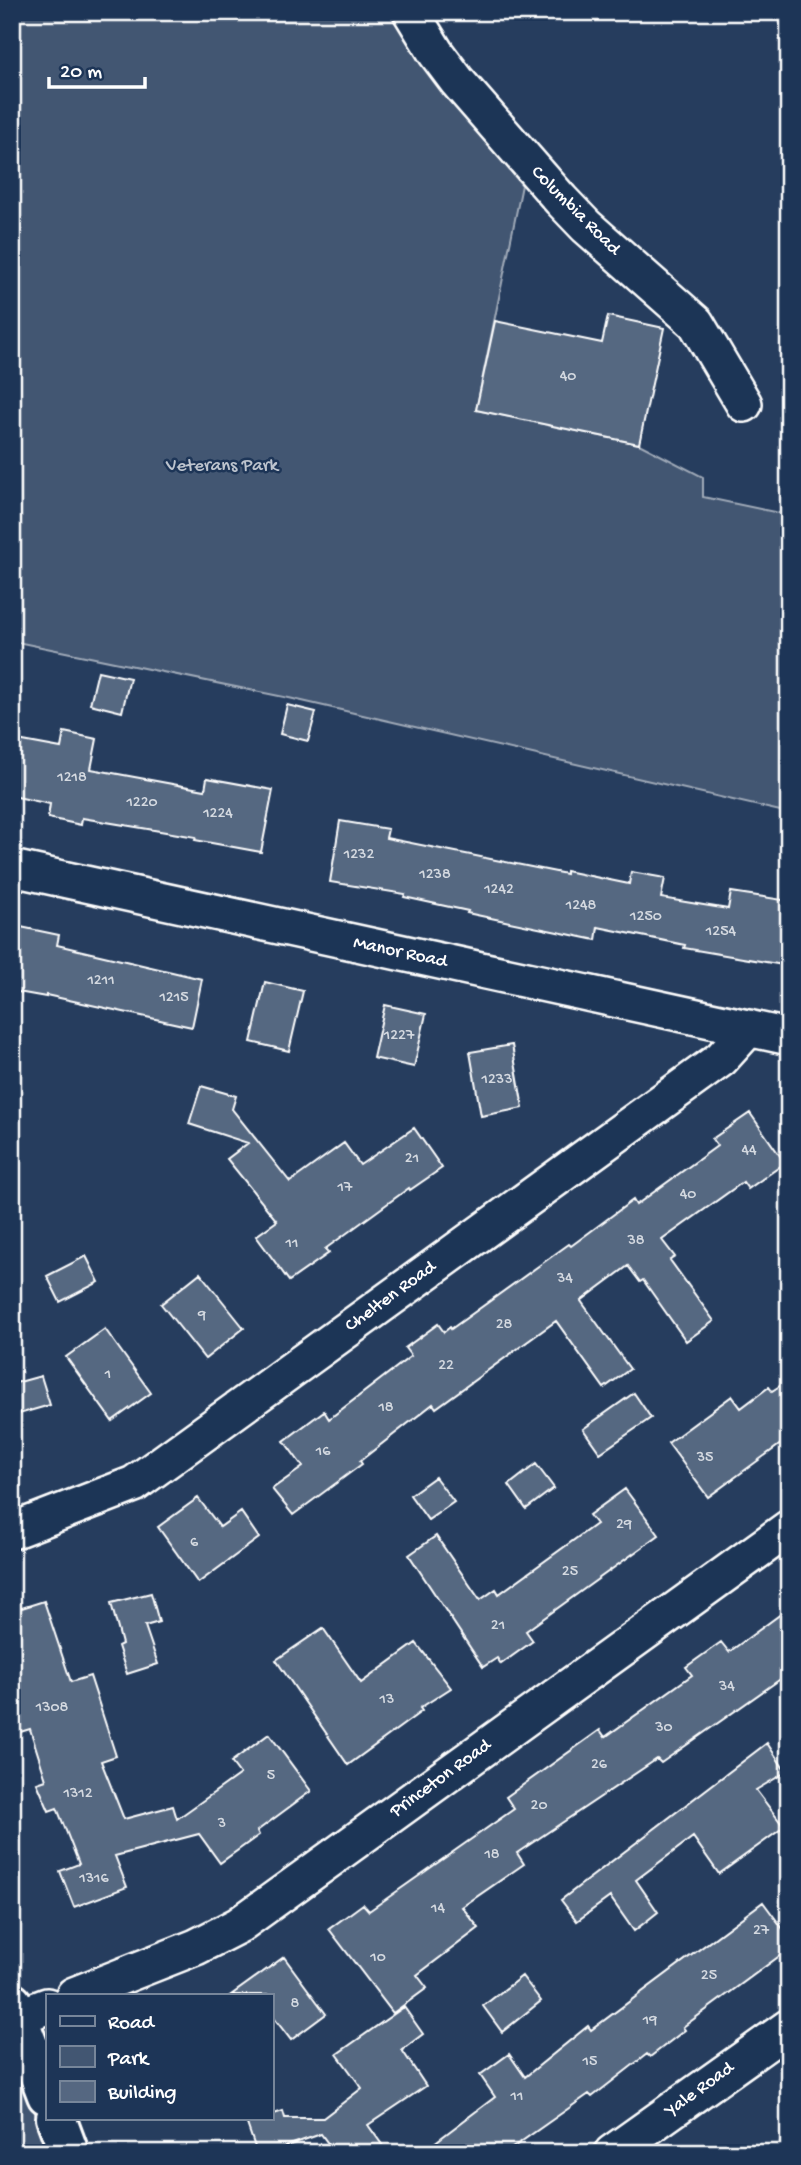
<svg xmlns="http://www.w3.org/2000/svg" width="801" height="2165" font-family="'Gochi Hand',sans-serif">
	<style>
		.green { fill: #425672; stroke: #a0aab8; stroke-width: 2 }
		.building { fill: #556781; stroke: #fff; stroke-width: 2 }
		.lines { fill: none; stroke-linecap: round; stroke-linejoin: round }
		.minor-casing { stroke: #fff; stroke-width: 40 }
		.primary-casing { stroke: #fff; stroke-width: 44 }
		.minor { stroke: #1d3557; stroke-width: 35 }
		.primary { stroke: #1d3557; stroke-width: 38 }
		.labels { text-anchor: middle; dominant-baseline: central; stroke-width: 5; stroke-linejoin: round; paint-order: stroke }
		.number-label { font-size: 16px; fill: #d4d9e0 }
		.street-label { font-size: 19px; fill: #fff; stroke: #1d3557 }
		.park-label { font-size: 19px; fill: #bdc4ce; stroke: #1d3557 }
	</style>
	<rect width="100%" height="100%" fill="#263d5e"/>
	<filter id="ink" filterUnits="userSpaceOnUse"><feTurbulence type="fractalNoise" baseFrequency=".0143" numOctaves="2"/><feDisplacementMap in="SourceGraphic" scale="14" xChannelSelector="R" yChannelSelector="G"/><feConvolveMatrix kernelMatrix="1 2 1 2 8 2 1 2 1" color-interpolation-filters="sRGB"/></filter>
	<g filter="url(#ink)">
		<path class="green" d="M12,12h386l54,89 70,84 -46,225 163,34 64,33v20l86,18v298l-500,-115 -277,-57z
			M12,2051l38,102h-38z"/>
		<path class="building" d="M608,316l56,12 -25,116 -163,-34 19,-89 107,22z
			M98,671l32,7 -8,34 -32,-8z
			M287,705l29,7 -8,29 -28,-7z
			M64,732l33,7 -6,30 114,21 2,-12 66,12 -12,62 -66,-12 1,-3 -114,-19 -1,7 -33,-7 2,-14 -38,-8v-57l49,9z
			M340,821l48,8 -2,9 180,36v-3l63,13 2,-12 34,6 -4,20 67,11 3,-17 58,9v65l-105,-18 1,-3 -87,-18 -2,13 -129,-27 1,-2 -64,-14 1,-3 -75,-12z
			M16,926l43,9 -2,10 145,34 -10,48 -146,-32v2l-34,-6v-47z
			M265,982l38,9 -14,60 -38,-9z
			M385,1005l41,9 -12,53 -41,-9z
			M512,1045l11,63 -42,8 -11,-64z
			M201,1086l35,10 -4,13 58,73 54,-39 16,22 54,-37 28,40 -32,22 -1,-2 -84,61 4,4 -40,28 -33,-45 21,-15 -50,-62 21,-16 -59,-19z
			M750,1113l35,50 -37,26 -5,-7 -81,58 13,17 -5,3 44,61 -28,20 -43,-61 -3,2 -12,-16 -47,35 49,68 -26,19 -48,-67 -120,87 -3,-4 -73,57 2,3 -69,51 -21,-26 31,-22 -19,-26 40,-30 5,8 82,-63 -6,-8 33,-24 6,8 6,-5 1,2 118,-85 2,2 62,-46 3,5 81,-59 -5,-7z
			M86,1256l13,26 -39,20 -13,-26z
			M200,1273l44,55 -39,31 -44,-55z
			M105,1329l46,64 -39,28 -46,-64z
			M41,1376l9,29 -38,11v-32z
			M789,1380v58l-81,59 -40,-54 64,-47 9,12 28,-21 3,4z
			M634,1393l17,25 -51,35 -17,-24z
			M536,1464l18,24 -28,21 -17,-24z
			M435,1477l19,25 -26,18 -18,-25z
			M625,1489l34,46 -133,96 7,10 -32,23 -4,-6 -14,9 -74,-112 27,-19 44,64 16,-11 3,5 97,-70 -7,-9z
			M198,1498l22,29 21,-15 18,26 -61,45 -40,-56z
			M151,1593l8,29 -14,4 13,38 -31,10 -9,-28 4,-2 -11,-41z
			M44,1601l27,81 19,-6 26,80 -15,5 23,58 49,-13 4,13 63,-45 -9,-12 38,-28 42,57 -54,40 2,4 -39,28 -21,-29 -84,22 12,31 -53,20 -14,-36 19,-7 -22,-56 -8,3 -12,-28 9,-3 -16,-51 -13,4 -5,-14v-108z
			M789,1608v65l-128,90 -4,-4 -140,94 7,11 -62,43 17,21 -62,47 10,13 -34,25 -64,-84 34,-25 6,7 145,-102 -8,-12 94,-67 5,7 87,-62 -6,-8 35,-25 8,10z
			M323,1628l38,55 55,-40 35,45 -31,20 2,3 -74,54 -72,-105z
			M767,1743l19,29 -30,18 28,37 -65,47 -26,-37 -57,43 22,32 -24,19 -24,-34 -33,24 -16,-21z
			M763,1902l26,35v12l-106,78 2,3 -35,27 -3,-3 -55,43 -3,-3 -84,59h-84l74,-56 -15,-22 29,-21 16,23 63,-51 3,4z
			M284,1957l42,57 -35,26 -20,-26v-19h-40z
			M522,1976l19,25 -39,31 -19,-26z
			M404,2007l19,27 -21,16 24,36 -58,39 20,28h-53l-14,-19 -54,19h-10l-12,-35h26v-3l12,-4 2,7h38l39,-30 -25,-34z"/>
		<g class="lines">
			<defs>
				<path id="minor" d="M411,12l25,41 21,28 104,119 25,26 110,97 48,81
					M12,868l777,169
					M12,1531l122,-47 587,-425 28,-31
					M74,1995l122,-48 43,-22 550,-397
					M18,2017l29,-11
					M612,2153l177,-126"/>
				<path id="primary" d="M12,2003l35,92
					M56,2118l13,35"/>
			</defs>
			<use href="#minor" class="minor-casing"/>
			<use href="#primary" class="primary-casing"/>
			<use href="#minor" class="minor"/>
			<use href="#primary" class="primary"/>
		</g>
	</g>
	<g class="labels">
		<g class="number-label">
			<text x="568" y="377">40</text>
			<text x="72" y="778">1218</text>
			<text x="142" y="803">1220</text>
			<text x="218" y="814">1224</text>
			<text x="359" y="855">1232</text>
			<text x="435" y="875">1238</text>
			<text x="499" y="890">1242</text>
			<text x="581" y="906">1248</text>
			<text x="646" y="917">1250</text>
			<text x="721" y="932">1254</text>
			<text x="101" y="981">1211</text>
			<text x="174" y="998">1215</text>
			<text x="399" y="1036">1227</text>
			<text x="497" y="1080">1233</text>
			<text x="749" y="1151">44</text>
			<text x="412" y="1159">21</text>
			<text x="345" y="1188">17</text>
			<text x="688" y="1195">40</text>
			<text x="636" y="1241">38</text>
			<text x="292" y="1244">11</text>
			<text x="565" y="1279">34</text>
			<text x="202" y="1316">9</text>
			<text x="504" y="1325">28</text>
			<text x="446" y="1366">22</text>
			<text x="108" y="1375">1</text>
			<text x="386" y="1408">18</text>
			<text x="323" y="1452">16</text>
			<text x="705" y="1458">35</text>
			<text x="624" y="1525">29</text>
			<text x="194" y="1543">6</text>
			<text x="570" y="1572">25</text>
			<text x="498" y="1626">21</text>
			<text x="727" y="1687">34</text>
			<text x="387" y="1700">13</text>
			<text x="52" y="1708">1308</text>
			<text x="664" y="1728">30</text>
			<text x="599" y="1765">26</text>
			<text x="271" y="1776">5</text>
			<text x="78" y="1794">1312</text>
			<text x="539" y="1806">20</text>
			<text x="222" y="1824">3</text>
			<text x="492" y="1855">18</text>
			<text x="94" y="1879">1316</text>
			<text x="438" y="1909">14</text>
			<text x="761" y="1931">27</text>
			<text x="378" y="1958">10</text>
			<text x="709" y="1976">25</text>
			<text x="295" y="2004">8</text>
			<text x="650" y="2021">19</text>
			<text x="590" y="2062">15</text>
			<text x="517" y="2097">11</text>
		</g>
		<g class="street-label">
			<text transform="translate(575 211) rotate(45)">Columbia Road</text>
			<text transform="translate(400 953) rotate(12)">Manor Road</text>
			<text transform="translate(391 1297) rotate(-36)">Chelten Road</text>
			<text transform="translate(441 1779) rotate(-36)">Princeton Road</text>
			<text transform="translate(700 2090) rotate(-36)">Yale Road</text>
		</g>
		<g class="park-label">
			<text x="222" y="466">Veterans Park</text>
		</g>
	</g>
	<rect width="801" height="2165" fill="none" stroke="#1d3557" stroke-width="42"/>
	<rect x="21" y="21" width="759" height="2123" fill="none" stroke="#fff" stroke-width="2.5" filter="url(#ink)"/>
	<rect x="46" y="1994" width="228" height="126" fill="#1d3557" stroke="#77869a" stroke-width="2"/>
	<rect x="60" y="2016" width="35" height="10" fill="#1d3557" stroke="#77869a" stroke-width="2"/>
	<text x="108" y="2028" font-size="21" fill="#ffffff">Road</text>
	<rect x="60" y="2046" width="35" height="21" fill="#425672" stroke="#77869a" stroke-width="2"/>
	<text x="108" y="2064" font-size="21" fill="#ffffff">Park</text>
	<rect x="60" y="2081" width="35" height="21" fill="#556781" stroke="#77869a" stroke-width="2"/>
	<text x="108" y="2098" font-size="21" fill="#ffffff">Building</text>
	<path d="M49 77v10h96v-10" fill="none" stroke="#ffffff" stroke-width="3.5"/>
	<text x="60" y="77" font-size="21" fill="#ffffff" stroke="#1d3557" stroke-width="5" paint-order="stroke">20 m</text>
</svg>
